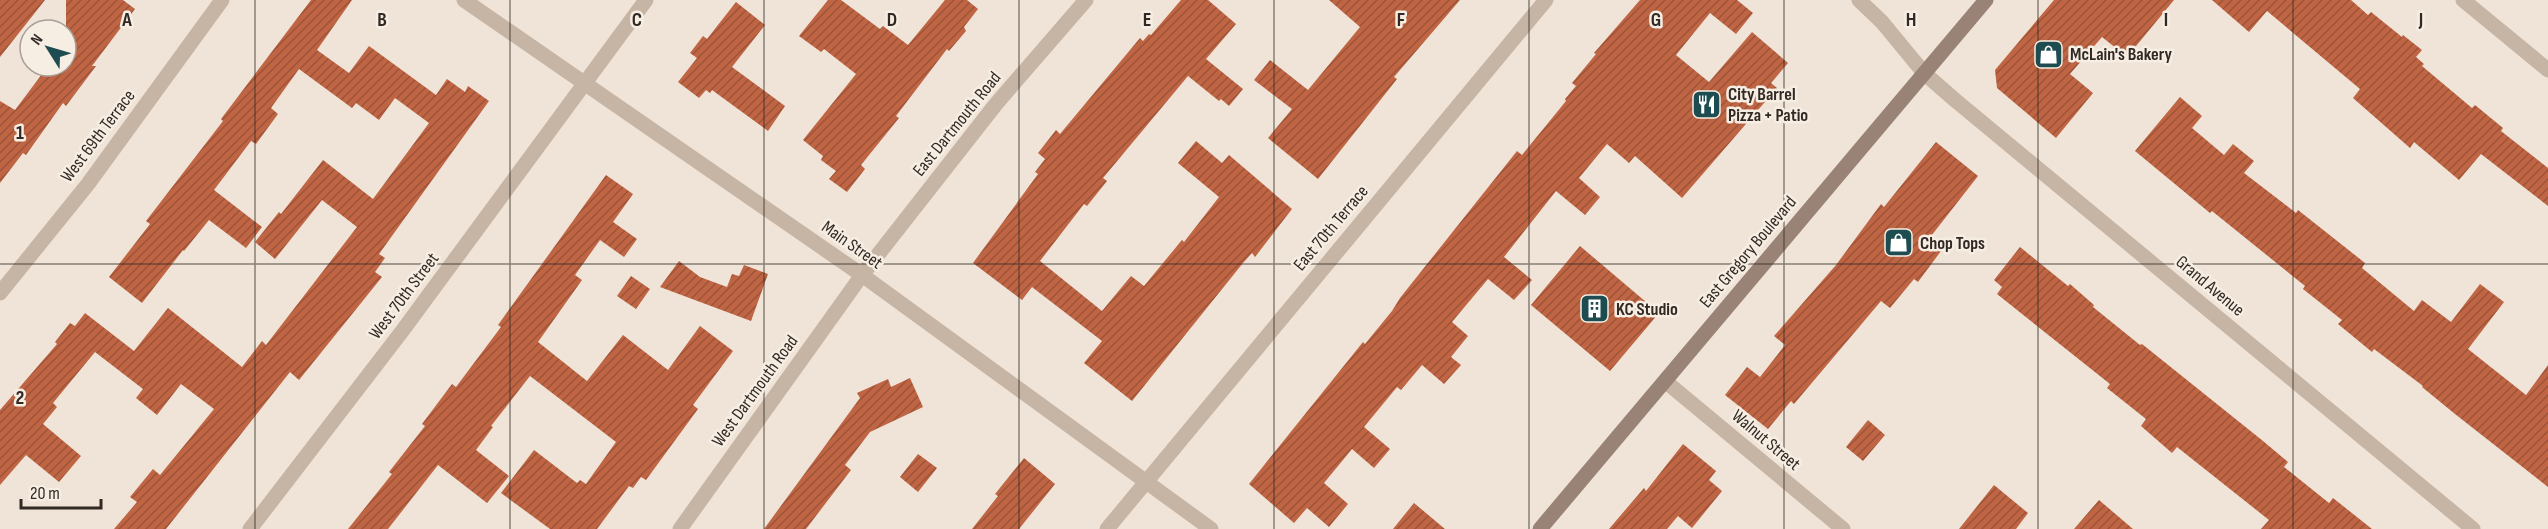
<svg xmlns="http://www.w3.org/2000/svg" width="2548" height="529" font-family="'Sofia Sans Condensed',sans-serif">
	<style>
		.building { fill: url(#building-hatch) }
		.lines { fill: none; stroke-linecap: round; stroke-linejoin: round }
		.street { stroke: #c6b4a4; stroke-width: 15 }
		.secondary { stroke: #998376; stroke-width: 15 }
		.grid { fill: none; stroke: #322925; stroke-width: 1.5; stroke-opacity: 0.55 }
		.labels { text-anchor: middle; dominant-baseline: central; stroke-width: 5; stroke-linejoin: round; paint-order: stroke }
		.poi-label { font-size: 18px; font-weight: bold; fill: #322925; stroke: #f7eee3; text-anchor: start }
		.street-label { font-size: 18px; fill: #322925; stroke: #f7eee3 }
		.grid-label { font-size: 20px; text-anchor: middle; font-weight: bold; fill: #322925; stroke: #f7eee3; stroke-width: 5; stroke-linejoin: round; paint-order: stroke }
	</style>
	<defs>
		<pattern id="building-hatch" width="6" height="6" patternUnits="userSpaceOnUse" patternTransform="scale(1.5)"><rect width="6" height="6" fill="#c06544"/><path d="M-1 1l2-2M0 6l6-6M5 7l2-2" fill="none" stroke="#9d5339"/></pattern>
	</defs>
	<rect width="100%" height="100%" fill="#efe4d7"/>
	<path class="building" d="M0,0h45l-45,57z
		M66,0h57l12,9 -43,57h4l-30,40 -3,-3 -37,52 -3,-2 -23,30v-82l15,9 33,-44h18z
		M311,0h41l-35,50 32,23 20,-27 67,49 11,-16 18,13 3,-6 21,15 -110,153 6,4 -10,14 7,5 -83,103 -9,-8 -124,157h-52l23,-27 -7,-5 23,-28 7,6 54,-66 -33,-25 -24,31 -21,-17 7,-9 -48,-37 -42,51 4,4 -14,17 38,32 -22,26 -33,-27 -26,30v-75l57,-66 -2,-2 15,-19 5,3 10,-13 49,38 34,-43 74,59 20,-26 4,4 91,-118 -35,-27 -47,59 -20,-17 24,-30 2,2 42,-54 50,39 56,-76 -34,-25 -16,22 -23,-17 -4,5 -53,-39 -28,39 7,6 -22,30 -5,-3 -37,49 48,37 -16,21 -37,-28 -25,31 -1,-1 -41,53 -33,-26 41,-53 -4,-3 77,-100 -2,-2z
		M828,0h13l39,29 3,-3 25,19 37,-45h22l11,9 -14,18 2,4 -17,20 -2,-2 -51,67 3,2 -38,47 4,4 -18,23 -18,-13 7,-8 -15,-11 2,-4 -20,-16 53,-66 -32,-25 -3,3 -22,-16z
		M1181,0h27l28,24 -30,35 37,30 -14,17 -8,-7 -2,2 -31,-25 -85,102 4,3 -20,25 -3,-2 -44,57 62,50 29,-35 13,10 38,-46 2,2 35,-45 -41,-34 18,-22 26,22 7,-8 63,54 -37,48 -3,-4 -9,10 -111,138 -48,-38 18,-22 -70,-54 -10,13 -49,-37 65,-89 -3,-2 10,-13 -7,-6 18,-23 4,4 80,-96 3,3 6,-7 2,1z
		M1329,0h131l-66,77 3,2 -79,100 -50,-41 24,-29 -38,-29 16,-20 38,30 52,-63z
		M1640,0h97l16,13 -17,21 -26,-21 -34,42 33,27 43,-50 36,31 -17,20 6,5 -95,110 -47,-42 -6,7 -22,-19 -28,34 21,19 -15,18 -29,-24 -52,66 28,23 -18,20 -26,-21 -36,43 16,14 -17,21 10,8 -17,19 -22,-19 -21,25 -4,-3 -33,40 26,22 -16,19 -22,-19 -28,34 24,21 -19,23 -22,-19 -13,15 -45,-39 114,-142 2,2 27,-33 8,-13 117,-147 5,4 44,-54 -1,-2 11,-13 -4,-3 24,-29 -2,-1z
		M2054,0h120l-47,57 -25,-20 -32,37 23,19 -37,45 -59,-50 -2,-18z
		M2212,0h139l17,15 3,-3 31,25 1,-2 19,15 -6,7 8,7 -2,2 50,42 3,-3 28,23 -2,3 47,37v38l-67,-52 -22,26 -45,-38 -4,6 -57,-50 7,-9 -93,-78 -18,21z
		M736,2l29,23 -33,42 53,39 -17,25 -56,-41 -2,3 -4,-3 -7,8 -21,-16 19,-24 -7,-5 13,-17 4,3z
		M2180,97l22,19 -10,12 32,27 9,-11 21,17 -10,12 52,40 2,-3 67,53 -3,5 52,43 8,-11 29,22 29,-38 24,18 -36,47 58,46 22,-30v122l-93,-73 -33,-27 1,-1 -49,-37 -2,3 -34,-28 4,-4 -39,-31 2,-3 -93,-75 -2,2 -75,-62z
		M1936,142l42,34 -50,64 13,11 -23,31 -4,-3 -24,29 -9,-7 -87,103 -3,-3 -23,28 -43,-34 22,-28 13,10 25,-32 -11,-9 62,-71 45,-61 3,3z
		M606,175l27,19 -20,28 24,17 -13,18 -24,-17 -25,35 7,5 -44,62 49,39 36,-46 45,35 32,-44 33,25 -40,54 5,4 -52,71 -5,-3 -8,11 -4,-2 -32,43h-47l-49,-36 33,-43 43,33 3,-3 6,4 30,-42 -86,-66 -39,50 2,1 -17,23 33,26 -22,27 -49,-38 -50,64h-40l44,-55 -3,-2 36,-46 -3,-2 30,-40 4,3 45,-60 -3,-2z
		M1580,246l79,67 -49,58 -79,-66z
		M2020,247l48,39 2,-2 24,21 -1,2 47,38 2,-1 121,97 25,21 -4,5 45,36 4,-5 39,31h-111l8,-9 -92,-73 -5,6 -31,-27 5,-7 -39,-31 3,-4 -113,-90 5,-7 -8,-7z
		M679,261l21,16 27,10 5,-13 7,2 5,-11 24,9 -17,47 -91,-34z
		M631,276l19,13 -14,20 -19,-13z
		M910,378l13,29 -53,25 -25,33 6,5 -45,59h-42l96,-131 -3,-5 31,-14 3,8z
		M1868,420l17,15 -22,26 -17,-14z
		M1683,444l33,27 -7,9 13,11 -30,37 -14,-12 -11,13h-58l35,-41 2,3z
		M918,454l19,14 -19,24 -18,-15z
		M1024,458l31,26 -36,45h-47l26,-33 -3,-2z
		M1994,485l34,28 -12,16h-57z
		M2099,500l34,29h-59z
		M1414,503l31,26h-52z"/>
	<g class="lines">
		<path class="street" d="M464,0l398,275 349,254
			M1859,0l23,22 42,51 31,27 518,429
			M2463,0l85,70
			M0,293l88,-109 134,-184
			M1665,381l178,148
			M250,529l153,-199 243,-330
			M680,529l182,-254 134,-171 90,-104
			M1107,529l439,-529"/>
		<path class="secondary" d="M1540,529l446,-529"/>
	</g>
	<path class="grid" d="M255,0v529M510,0v529M764,0v529M1019,0v529M1274,0v529M1529,0v529M1784,0v529M2038,0v529M2293,0v529M0,264h2548"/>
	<defs>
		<symbol id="shop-square" viewBox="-11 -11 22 22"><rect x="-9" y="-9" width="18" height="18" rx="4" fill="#1d4c51" stroke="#f7eee3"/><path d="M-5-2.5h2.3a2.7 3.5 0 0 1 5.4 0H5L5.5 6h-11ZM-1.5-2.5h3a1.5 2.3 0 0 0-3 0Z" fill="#fff"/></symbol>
		<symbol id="restaurant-square" viewBox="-11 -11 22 22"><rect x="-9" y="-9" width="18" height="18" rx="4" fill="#1d4c51" stroke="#f7eee3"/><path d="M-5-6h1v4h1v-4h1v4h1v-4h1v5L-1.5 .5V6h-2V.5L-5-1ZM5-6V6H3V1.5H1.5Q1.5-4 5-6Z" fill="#fff"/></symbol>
		<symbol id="building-square" viewBox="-11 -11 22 22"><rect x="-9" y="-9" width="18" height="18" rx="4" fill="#1d4c51" stroke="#f7eee3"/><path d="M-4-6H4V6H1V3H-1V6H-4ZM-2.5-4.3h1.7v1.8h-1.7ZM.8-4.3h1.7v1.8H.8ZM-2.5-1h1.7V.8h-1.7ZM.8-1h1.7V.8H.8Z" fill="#fff"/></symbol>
	</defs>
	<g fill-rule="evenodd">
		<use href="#shop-square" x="2032" y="38" width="33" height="33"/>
		<use href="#restaurant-square" x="1690" y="88" width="33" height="33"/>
		<use href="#shop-square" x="1882" y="226" width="33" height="33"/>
		<use href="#building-square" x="1578" y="292" width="33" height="33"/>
	</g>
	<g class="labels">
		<g class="poi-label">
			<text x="2070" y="54">McLain's Bakery</text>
			<text x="1728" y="94">City Barrel<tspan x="1728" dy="21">Pizza + Patio</tspan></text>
			<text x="1920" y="243">Chop Tops</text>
			<text x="1616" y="309">KC Studio</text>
		</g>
		<g class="street-label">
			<text transform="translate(957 124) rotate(-51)">East Dartmouth Road</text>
			<text transform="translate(98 136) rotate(-53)">West 69th Terrace</text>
			<text transform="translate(1331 228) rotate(-50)">East 70th Terrace</text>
			<text transform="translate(852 245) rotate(35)">Main Street</text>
			<text transform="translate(1748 252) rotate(-50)">East Gregory Boulevard</text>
			<text transform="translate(2210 286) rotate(40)">Grand Avenue</text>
			<text transform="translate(404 296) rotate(-53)">West 70th Street</text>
			<text transform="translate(755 391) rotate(-54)">West Dartmouth Road</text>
			<text transform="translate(1766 440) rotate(40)">Walnut Street</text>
		</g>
	</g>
	<g class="grid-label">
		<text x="127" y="26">A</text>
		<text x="382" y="26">B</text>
		<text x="637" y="26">C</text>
		<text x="892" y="26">D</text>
		<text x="1147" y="26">E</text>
		<text x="1401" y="26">F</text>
		<text x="1656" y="26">G</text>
		<text x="1911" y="26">H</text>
		<text x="2166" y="26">I</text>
		<text x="2421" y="26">J</text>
		<text x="20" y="139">1</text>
		<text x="20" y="404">2</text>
	</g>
	<g transform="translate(48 48) rotate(307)"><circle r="28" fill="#f7eee3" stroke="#a89f97" stroke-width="1.5"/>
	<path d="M0-4.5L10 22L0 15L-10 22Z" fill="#1d4c51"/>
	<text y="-9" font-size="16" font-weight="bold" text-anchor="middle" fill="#322925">N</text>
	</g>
	<path d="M21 499v9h80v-9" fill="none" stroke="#322925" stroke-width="3"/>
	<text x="30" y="499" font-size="18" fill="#322925" stroke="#f7eee3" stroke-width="4.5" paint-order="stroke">20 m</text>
</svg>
